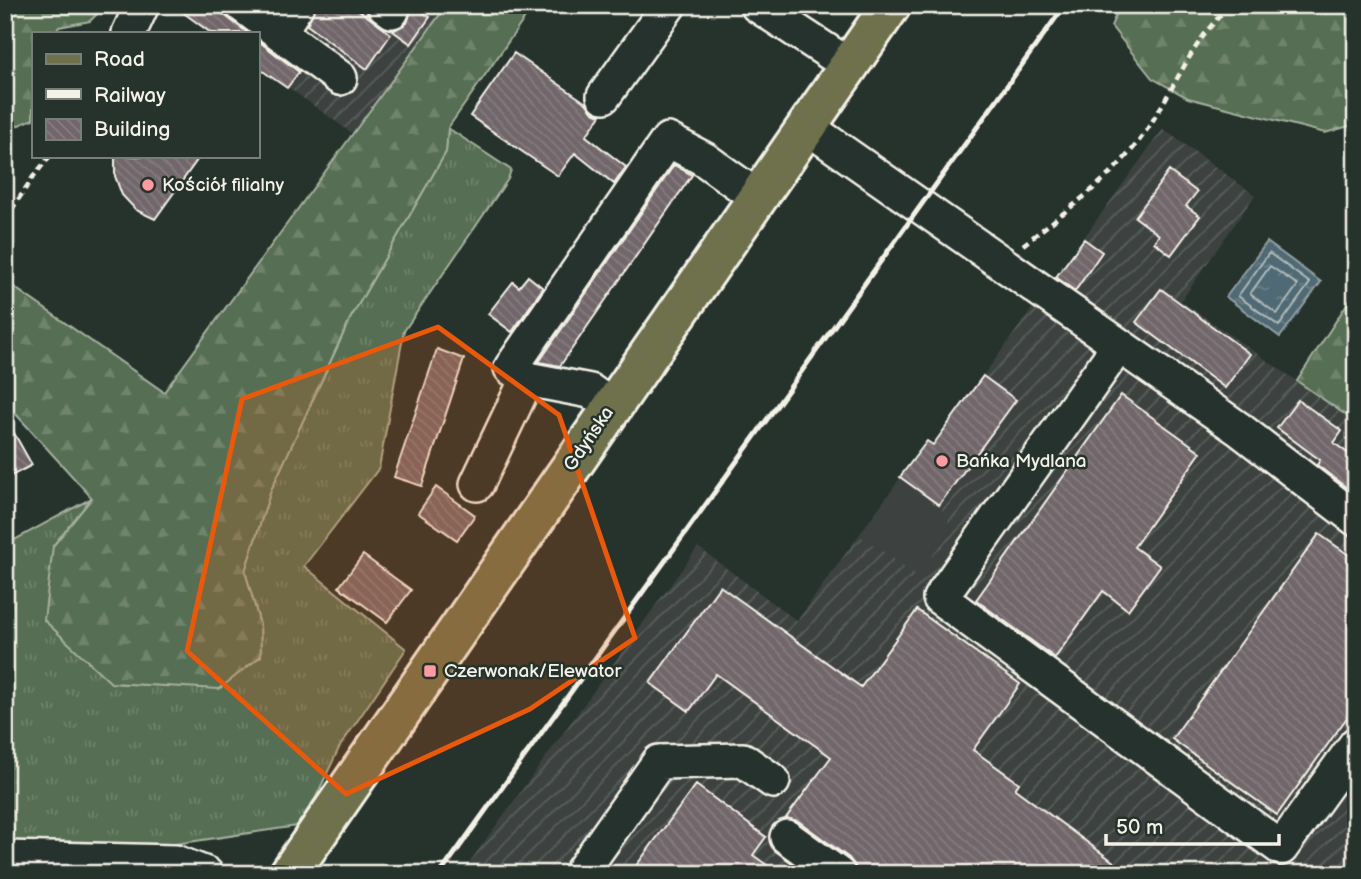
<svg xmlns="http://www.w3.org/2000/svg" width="1361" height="879" font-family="'Balsamiq Sans',sans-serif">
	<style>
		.built { fill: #3c4240 }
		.industrial { fill: url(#industrial-furrows) }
		.grass { fill: url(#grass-tufts); stroke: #a5b09e; stroke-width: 2 }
		.forest { fill: url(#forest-firs); stroke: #a5b09e; stroke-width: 2 }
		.water { fill: url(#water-ripples); stroke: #92a0a3; stroke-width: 2 }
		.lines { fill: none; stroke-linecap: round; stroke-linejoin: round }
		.shore { stroke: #b2bbba; stroke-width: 2 }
		.building { fill: url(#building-back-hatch); stroke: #f4f1e8; stroke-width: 2 }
		.minor-casing { stroke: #f4f1e8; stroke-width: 38 }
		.major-casing { stroke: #f4f1e8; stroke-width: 44 }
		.path { stroke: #f4f1e8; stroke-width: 4.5; stroke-dasharray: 7 5; stroke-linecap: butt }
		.minor { stroke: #26332d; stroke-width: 33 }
		.major { stroke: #6e714b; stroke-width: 38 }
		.rail { stroke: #f4f1e8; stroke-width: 5 }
		.marked { fill: #e8590c; fill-opacity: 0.2; stroke: #e8590c; stroke-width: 5; stroke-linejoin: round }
		.poi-dot { fill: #ff9aa2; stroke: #26332d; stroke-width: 2.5 }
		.labels { text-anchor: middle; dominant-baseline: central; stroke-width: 5; stroke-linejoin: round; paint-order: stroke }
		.poi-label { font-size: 19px; fill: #f4f1e8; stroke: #26332d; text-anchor: start }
		.street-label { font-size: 19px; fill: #f4f1e8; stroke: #26332d }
	</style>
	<defs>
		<pattern id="industrial-furrows" width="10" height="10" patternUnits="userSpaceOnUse" patternTransform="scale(1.75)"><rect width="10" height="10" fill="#3c4240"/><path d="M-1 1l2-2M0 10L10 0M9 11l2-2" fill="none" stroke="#595e5c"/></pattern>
		<pattern id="grass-tufts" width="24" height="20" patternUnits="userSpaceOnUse" patternTransform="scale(1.75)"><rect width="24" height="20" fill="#566e53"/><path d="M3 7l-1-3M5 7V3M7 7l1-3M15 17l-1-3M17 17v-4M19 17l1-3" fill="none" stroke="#6f836c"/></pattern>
		<pattern id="forest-firs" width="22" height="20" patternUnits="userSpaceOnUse" patternTransform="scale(1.75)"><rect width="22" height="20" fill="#566e53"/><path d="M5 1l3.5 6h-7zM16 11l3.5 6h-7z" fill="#6f836c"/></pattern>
		<pattern id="water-ripples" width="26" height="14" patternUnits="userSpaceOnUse" patternTransform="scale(1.75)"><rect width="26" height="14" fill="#506a75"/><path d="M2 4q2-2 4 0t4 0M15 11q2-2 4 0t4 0" fill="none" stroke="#6a8089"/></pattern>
		<pattern id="building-back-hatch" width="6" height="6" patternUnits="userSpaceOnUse" patternTransform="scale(1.75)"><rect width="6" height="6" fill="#71666b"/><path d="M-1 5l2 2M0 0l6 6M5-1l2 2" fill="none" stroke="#867c80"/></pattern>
	</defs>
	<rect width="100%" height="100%" fill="#26332d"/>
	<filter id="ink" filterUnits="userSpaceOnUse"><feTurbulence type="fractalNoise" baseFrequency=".0143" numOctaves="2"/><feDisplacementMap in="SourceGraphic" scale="14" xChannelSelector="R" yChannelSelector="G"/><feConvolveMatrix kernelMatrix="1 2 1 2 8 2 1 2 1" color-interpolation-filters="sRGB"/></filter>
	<g filter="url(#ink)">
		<path class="built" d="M982,376l34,24 -76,105 12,23 -34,49 -59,-42 68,-94 6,4z"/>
		<path class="industrial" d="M447,5l-94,129 -96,-69v-32h-40l-36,-27z
			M1163,129l92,66 -74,106 175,121v452h-895l237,-327 99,74 62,-86 59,41 34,-48 -13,-23 76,-104 -32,-25z"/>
		<path class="grass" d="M448,128l63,42 -3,9 -104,152 -25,137 -75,98 102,83 -67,99 -23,49 -19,29 -142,21 -150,-3v-299l87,-47 -39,48 58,137 108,5 42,-32 -1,-31 -15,-54 26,-81 79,-171 96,-167z"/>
		<path class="forest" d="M5,5h101l-16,16 -31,6 -4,6h-22v86l-19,8 -9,13z
			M447,5h87l-86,123 -2,24 -96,167 -79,171 -26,81 15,54 1,31 -42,33 -108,-6 -67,-63 9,-74 39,-48 -87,-96v-121l159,111z
			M1120,5h236v119l-31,9 -137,-35 -36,-20 -41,-52z
			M1356,290v132l-59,-41z"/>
		<path class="water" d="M1267,242l54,40 -41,55 -54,-40z"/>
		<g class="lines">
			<path class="shore" d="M1269,253l41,30 -31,43 -41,-30z
				M1270,266l28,19 -21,29 -27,-20z"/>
		</g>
		<path class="building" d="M173,5h38l37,28h-37z
			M316,5h36l39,29 -24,35 -60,-44z
			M413,5l17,12 -19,27 -18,-13 14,-8z
			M257,40l42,32 -12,16 -30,-21z
			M514,53l72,50 7,9 8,3 -15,21 40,31 -12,17 -39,-31 -17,23 -88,-60z
			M115,156h85l-45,63 -19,-9 -14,-15 -7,-19z
			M674,165l18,10 -132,191 -21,-4z
			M1169,171l28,21 -11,14 14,10 -29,39 -17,-13 5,-7 -24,-18z
			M1084,239l18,13 -27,39 -19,-14z
			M528,276l15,12 -31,44 -24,-18 25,-32 6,5z
			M1161,289l89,65 -25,34 -89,-66z
			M437,349l27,10 -42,127 -28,-9z
			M983,376l33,24 -77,105 -39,-28 27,-36 6,4z
			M1121,395l80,57 -67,95 26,19 -32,44 -25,-19 -48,67 -79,-58z
			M1298,400l44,31 -8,12 22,16v36l-39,-30 3,-5 -43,-32z
			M5,417l27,48 -27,14z
			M436,487l39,28 -18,25 -39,-27z
			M1319,534l37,26v145l-79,110 -105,-76z
			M363,555l48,35 -24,32 -48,-35z
			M720,586l141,101 56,-77 103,74 -47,66 46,33 -4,6 115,85h-273l-2,-8 -6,-8 -51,-37 -12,-3 45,-61 -115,-83 -27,37 -39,-28z
			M696,785l70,52 -13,18 26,19h-149z"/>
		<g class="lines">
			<defs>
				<path id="minor" d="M242,5l98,73
					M384,5l8,6
					M757,5l93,61
					M279,32l18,-27
					M129,33l13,-28
					M604,96l65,-91
					M807,127l432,302 117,90
					M1119,345l-179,253 341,250 75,-104
					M527,379l-16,-11 157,-228 36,19 53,38
					M477,484l50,-105 63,12 21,15
					M787,837l51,37
					M5,858l170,4 31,12
					M580,874l79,-112 84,-2 30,21"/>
				<path id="major" d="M289,874l602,-869"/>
			</defs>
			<use href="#minor" class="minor-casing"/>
			<use href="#major" class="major-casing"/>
			<path class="path" d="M5,220l28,-43 17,-21
				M1023,245c38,-31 81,-60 112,-99 35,-44 53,-103 96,-141"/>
			<use href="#minor" class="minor"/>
			<use href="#major" class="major"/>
			<path class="rail" d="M440,874l625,-869"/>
		</g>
	</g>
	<path class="marked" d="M438,327l121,88 76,223 -105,71 -184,85 -159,-143 55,-252z"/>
	<g class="poi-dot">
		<circle cx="148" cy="185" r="7"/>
		<circle cx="942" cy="461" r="7"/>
		<rect x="423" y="664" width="14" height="14" rx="3.5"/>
	</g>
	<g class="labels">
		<g class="poi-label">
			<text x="162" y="185">Kościół filialny</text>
			<text x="956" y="461">Bańka Mydlana</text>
			<text x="444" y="671">Czerwonak/Elewator</text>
		</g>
		<g class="street-label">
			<text transform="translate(589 439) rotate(-56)">Gdyńska</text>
		</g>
	</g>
	<rect width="1361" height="879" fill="none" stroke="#26332d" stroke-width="28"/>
	<rect x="14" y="14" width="1333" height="851" fill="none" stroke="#f4f1e8" stroke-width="2.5" filter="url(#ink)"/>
	<rect x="32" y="32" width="228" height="126" fill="#26332d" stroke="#787f78" stroke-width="2"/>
	<rect x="46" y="54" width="35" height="10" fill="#6e714b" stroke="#787f78" stroke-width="2"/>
	<text x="94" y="66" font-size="21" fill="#f4f1e8">Road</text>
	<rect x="46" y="89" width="35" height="10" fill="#f4f1e8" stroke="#787f78" stroke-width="2"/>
	<text x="94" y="102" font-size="21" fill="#f4f1e8">Railway</text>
	<rect x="46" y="119" width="35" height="21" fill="url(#building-back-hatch)" stroke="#787f78" stroke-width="2"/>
	<text x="94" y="136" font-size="21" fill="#f4f1e8">Building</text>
	<path d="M1106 834v10h173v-10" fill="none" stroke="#f4f1e8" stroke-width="3.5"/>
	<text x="1116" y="834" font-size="21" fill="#f4f1e8" stroke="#26332d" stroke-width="5" paint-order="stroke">50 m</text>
</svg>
